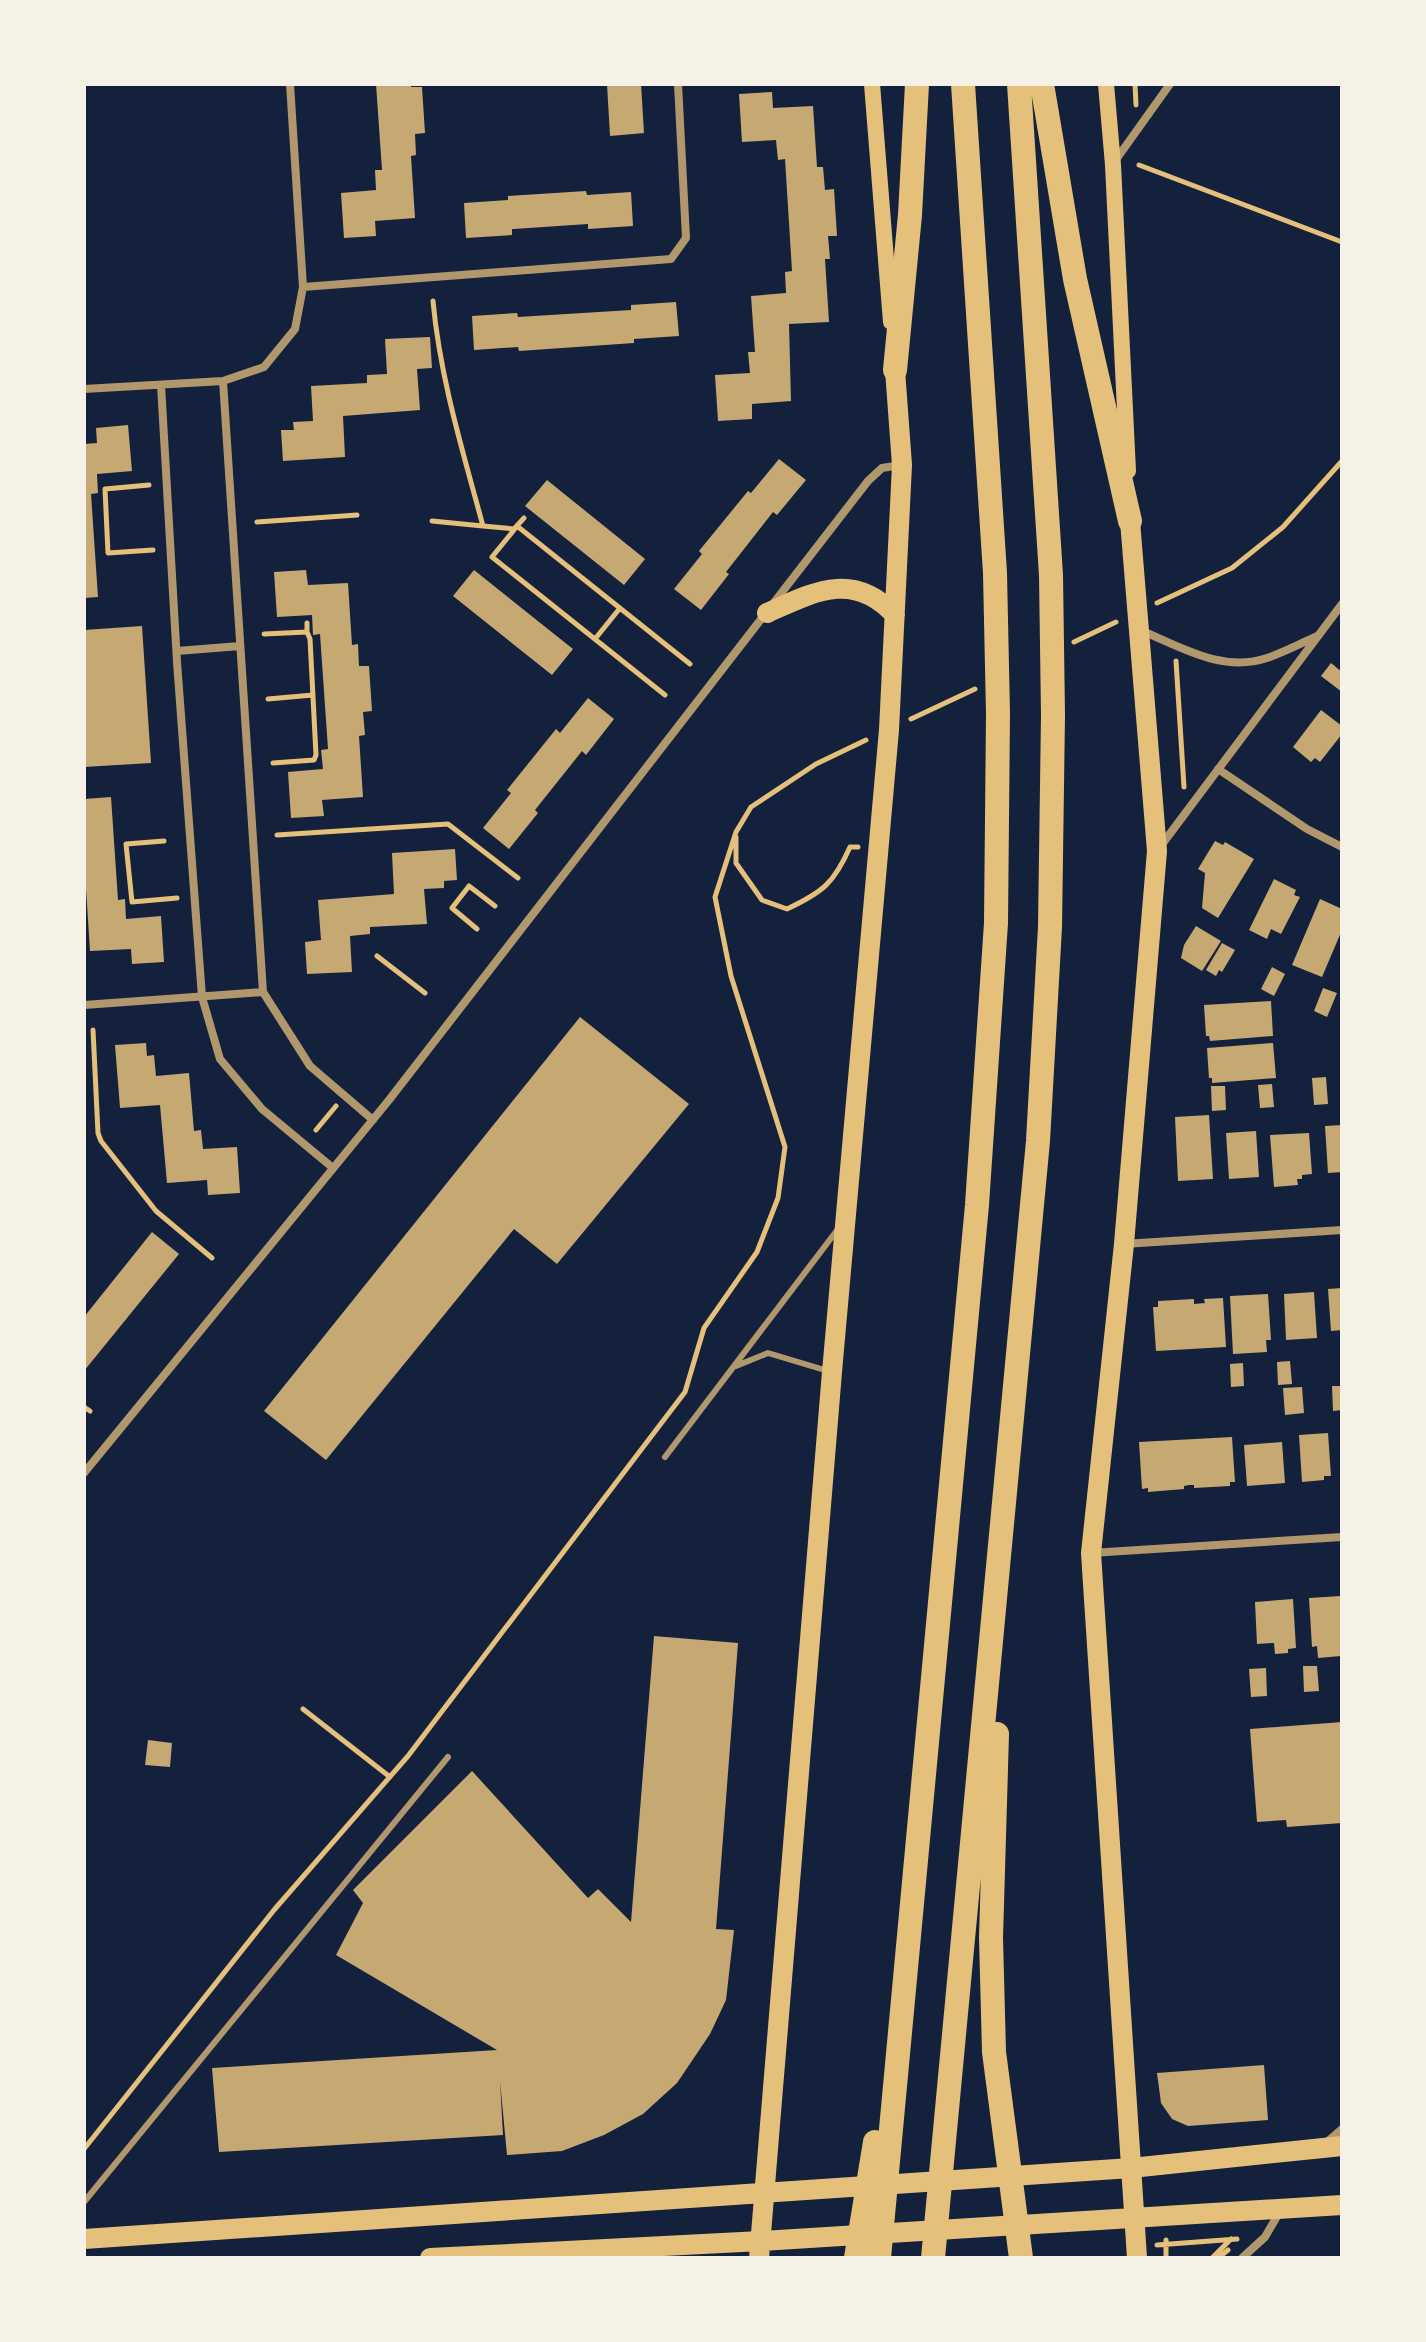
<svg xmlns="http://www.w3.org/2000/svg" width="1426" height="2342" font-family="Karla,sans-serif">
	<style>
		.building { fill: #c6a872 }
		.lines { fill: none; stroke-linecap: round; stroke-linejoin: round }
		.path { stroke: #e5c07b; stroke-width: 5 }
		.service { stroke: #b1986c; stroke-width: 6 }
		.minor { stroke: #b1986c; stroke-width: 8 }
		.secondary { stroke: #e5c07b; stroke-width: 16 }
		.primary { stroke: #e5c07b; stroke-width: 20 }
		.motorway { stroke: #e5c07b; stroke-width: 24 }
	</style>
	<rect width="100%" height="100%" fill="#14213d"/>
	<path class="building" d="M376,84h35v3h11l3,46 -10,1 1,21 -5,1 4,62 -40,3 1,15 -32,2 -3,-45 35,-3 -1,-20h7z
		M607,84h34l3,49 -34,3z
		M772,92l1,16 40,-2 4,61h6l2,23 9,-1 3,47h-9l2,23h-5l4,63 -40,2 2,77 -39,3v15l-34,2 -3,-46 35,-2 -2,-21h7l-4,-56 35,-3 -1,-21 7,-1 -7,-112 -7,1 -2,-20 -34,2 -3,-48z
		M586,191l1,4 44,-3 2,34 -45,3v-5l-74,5h-2v6l-46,3 -2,-35 44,-3v-4z
		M676,302l3,34 -45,3v4l-115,8 -1,-4 -44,3 -2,-34 45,-3 1,4 113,-7v-5z
		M430,337l2,31 -15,1 3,41 -77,6 2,41 -62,4 -2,-31h13l-1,-8 20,-1 -2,-35 56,-3v-8l20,-1 -2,-35z
		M128,425l4,46 -35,3 1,19 -7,1 7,103 -14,1v-154l13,-1 -1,-15z
		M779,459l27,21 -29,35 -4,-3 -47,60 3,2 -28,36 -27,-21 28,-35 -3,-3 49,-60 3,2z
		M547,480l98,79 -21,26 -99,-79z
		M306,570l2,15 40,-2 4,62 6,-1 1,22h10l3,45 -9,1 2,23 -6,1 4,61 -41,3 2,16 -33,2 -3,-46 35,-3 -2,-19 7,-1 -8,-115 -7,1 -1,-20 -35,2 -3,-45z
		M474,570l99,79 -21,26 -99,-79z
		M142,626l9,137 -67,4v-137z
		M1331,663l11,9v20l-21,-16z
		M588,698l26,21 -28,36 -4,-4 -47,59 3,3 -29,36 -26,-21 28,-35 -4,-3 49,-61 4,4z
		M1321,710l21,16v8l-22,28 -5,-4 -4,4 -18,-15z
		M111,797l7,103 7,-1 1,20 35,-3 3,46 -32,2 -1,-15 -41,2 -4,-62h-2v-90z
		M1215,841l8,4 2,-3 29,17 -36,59 -16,-10 3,-35 -7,-4z
		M455,849l2,31 -13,1v7l-20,1 3,35 -57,3v7l-20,2 2,36 -45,2 -2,-32 16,-2 -3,-40 76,-6 -2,-41z
		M1274,879l22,11 -2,5 6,2 -19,37 -10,-5 -4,10 -18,-9z
		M1320,899l22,10v21l-20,47 -30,-12z
		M1196,926l25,15 -19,30 -21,-13 3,-13z
		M1222,943l13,7 -13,22 -3,-2 -3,6 -10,-6z
		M1272,967l13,7 -11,22 -13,-7z
		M1323,988l14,5 -10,24 -13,-6z
		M1271,1001l2,35 -63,5 -1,-5h-3l-2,-31z
		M580,1017l109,87 -132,160 -43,-35 -188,231 -62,-49z
		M146,1043l1,13 7,-1 2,21 33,-3 5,58 7,-1 2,19 34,-2 3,46 -32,2 -1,-15 -40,3 -7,-78 -40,3 -5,-63z
		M1273,1043l3,35 -64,5v-5h-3l-2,-30z
		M1326,1077l2,27 -14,1 -2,-27z
		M1272,1084l2,23 -14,1 -2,-23z
		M1211,1086h14l1,24 -14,1z
		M1209,1115l4,64 -35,2 -3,-64z
		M1342,1125v47l-14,1 -3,-47z
		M1256,1131l3,46 -30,2 -3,-46z
		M1309,1133l3,41 -10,1v4h-5l1,6 -24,2 -4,-52z
		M152,1232l27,22 -95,117v-54z
		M1342,1288v42l-11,1 -3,-42z
		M1314,1292l3,46 -31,2 -2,-46z
		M1268,1294l3,46h-5l1,12 -34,2 -3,-58z
		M1223,1298l3,49 -70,4 -3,-44h5v-6l36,-2v5l11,-1 -1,-4z
		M1290,1361l2,23 -14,1 -1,-23z
		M1243,1363l1,23 -13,1 -1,-23z
		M1332,1386h10v24l-9,1z
		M1302,1387l2,26 -19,2 -2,-27z
		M1328,1433l3,43h-7v4l-22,2 -3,-47z
		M1232,1437l3,45h-5v4l-36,2v-3h-5l-5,1v3l-36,3v-4l-6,1 -3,-47z
		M1282,1442l3,41 -38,3 -3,-41z
		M1341,1596v60l-23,2 -1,-12 -5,1 -3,-49z
		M1293,1599l3,49 -8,1v4l-13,1 -1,-11 -17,1 -2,-42z
		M654,1636l84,7 -22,286 18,1 -8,70 -16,34 -33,49 -34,31 -39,21 -42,16 -55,4 -7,-74 3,54 -284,17 -7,-84 285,-18 -161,-95 27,-52 -10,-13 119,-119 116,127 10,-9 33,33z
		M1303,1666h14l2,25 -15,1z
		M1266,1668l1,28 -16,1 -2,-28z
		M1342,1722v101l-55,4 -1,-7 -29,2 -7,-93z
		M148,1740l24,3 -2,24 -25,-2z
		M1264,2065l4,55 -80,6 -16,-7 -11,-16 -4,-30z"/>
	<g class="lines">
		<path class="path" d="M1135,84l1,21
			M1139,165l203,77
			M433,301c7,77 30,151 50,225l31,3 10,-11
			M149,485l-44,4 3,64 45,-3
			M432,521l51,5
			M257,522l100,-7
			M517,526l173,138
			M514,530l-22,27 173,138
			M1157,603l75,-35 51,-41 59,-66
			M264,634l43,-2v-9
			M595,639l25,-31
			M1074,642l42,-20
			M1176,661l8,126
			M268,699l45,-4
			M911,719l64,-30
			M273,763l41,-3 2,-5 -6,-116 -3,-7
			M277,835l171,-11 70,54
			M736,837v26l26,37 25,9c36,-17 47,-26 63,-62h8
			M164,841l-38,3 6,58 45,-4
			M477,929l-25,-21 17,-22 26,20
			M377,956l48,37
			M93,1030l5,103 3,8 55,70 56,47
			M316,1130l20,-24
			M84,1407l6,4
			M303,1709l87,68
			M84,2149l190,-239 134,-154 277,-364 19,-64 53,-76 21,-54 7,-51 -54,-171 -16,-79 21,-65 15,-25 65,-43 50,-24
			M1166,2240v18
			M1157,2245l80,-6
			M1212,2258l19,-19
			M1218,2258l10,-8"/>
		<path class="service" d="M736,1366l32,-13 60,18
			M665,1457l173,-228
			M84,2202l364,-445"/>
		<path class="minor" d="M1115,161l55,-77
			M303,287l368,-28 15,-21 -8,-154
			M223,381l40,611 47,74 63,54
			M161,385l16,277 25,335 18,62 42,50 71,59
			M84,389l139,-8 41,-14 31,-38 8,-42 -13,-203
			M1140,630c41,17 82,43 127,28 18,-6 35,-15 52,-23
			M177,651l63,-5
			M1218,769l89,60 35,18
			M1160,847l182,-243
			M84,1005l179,-13
			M1124,1244l218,-14
			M84,1473l305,-373 479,-619 14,-13 19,-3
			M1091,1553l251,-16
			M1327,2142l15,-13
			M1242,2258l23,-21 14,-24"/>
		<path class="secondary" d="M872,84l19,238
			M1106,84l7,81 15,306"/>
		<path class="primary" d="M1130,521l27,330 -33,393 -33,309 46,705
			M767,613c47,-21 86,-43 128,2
			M84,2239l1047,-71 211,-22
			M430,2258l331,-17 581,-36
			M759,2258l73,-886 57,-642 13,-265 -7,-95"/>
		<path class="motorway" d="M1042,84l33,195 55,242
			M895,370l15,-155 7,-131
			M997,1734l-6,204 3,114 27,206
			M856,2258l19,-116
			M879,2258l98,-1053 19,-282 2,-209 -3,-141 -32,-489
			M933,2258l105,-1117 12,-214 3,-212 -2,-140 -32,-491"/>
	</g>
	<rect width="1426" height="2342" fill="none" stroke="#f6f1e7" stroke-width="172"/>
</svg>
